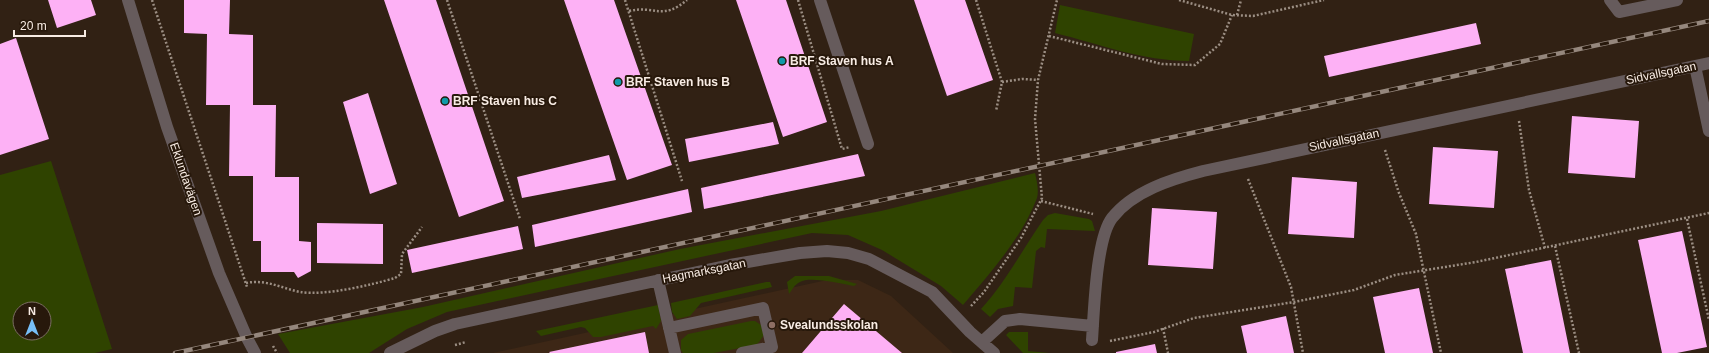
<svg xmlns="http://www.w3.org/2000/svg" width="1709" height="353" font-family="Helvetica,sans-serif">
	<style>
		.built { fill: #3d2716 }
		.green { fill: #2f4300; fill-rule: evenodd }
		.building { fill: #fdb1f5 }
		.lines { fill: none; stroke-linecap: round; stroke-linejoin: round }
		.path { stroke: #9b8e83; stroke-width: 2.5; stroke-dasharray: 2 2; stroke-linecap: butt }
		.minor { stroke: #665b5c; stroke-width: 12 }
		.rail-casing { stroke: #95877d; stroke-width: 4.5 }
		.rail { stroke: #27180b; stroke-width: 3; stroke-dasharray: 9; stroke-linecap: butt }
		.culture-dot { fill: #0f9aa8; stroke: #27180b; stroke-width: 1.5 }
		.education-dot { fill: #8d6e63; stroke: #27180b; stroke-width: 1.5 }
		.labels { text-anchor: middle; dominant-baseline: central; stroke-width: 4; stroke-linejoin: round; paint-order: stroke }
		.poi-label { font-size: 12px; font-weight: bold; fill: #f8ece4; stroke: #27180b; text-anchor: start }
		.street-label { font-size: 12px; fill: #f8ece4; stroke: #27180b }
	</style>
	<rect width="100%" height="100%" fill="#312114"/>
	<path class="built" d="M827,280h31l33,16 62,57h-460z"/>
	<path class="green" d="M1060,5l134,29 -5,27c-46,0 -90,-17 -134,-28z
		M51,161l61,188 -17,4h-95v-178zM20,309h24v24h-24z
		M1035,173c2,8 4,18 2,25 -15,40 -47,75 -74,107l-22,-19 -59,-36 -34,-15 -36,-2 -365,79 -40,17 -38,24h-79l-12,-19 145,-27 257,-58 201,-38z
		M1055,213l34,6 3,2 3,10 -48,-2 -2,19 -4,-1 -5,4 -4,37 -17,-1 -2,19 -15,3 -8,8 -9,-8c25,-27 41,-59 62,-89l5,-5z
		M795,276h34l28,8 -3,2c-13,-2 -44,-10 -54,-4 -5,2 -8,8 -11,12l-2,-12z
		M766,282h4l2,5 -71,16 -11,13 -13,3 -5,-7 -1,-9z
		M658,305l3,16 -5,8 -3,-3 -52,11h-8l-8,-9 -4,-1 -40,9 -5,-5z
		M751,321h4l6,4 3,10 -5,7 -3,3 -42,8h-31l-2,-3v-10l7,-6z
		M1009,332h19v19l21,2h-26l-17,-18z"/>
	<path class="building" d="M48,0h43l5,15 -39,13z
		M184,0h46l-1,34 24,1v70h23l-1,72h24v64l12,1v29l-13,7 -4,-6h-33v-31h-8v-65h-24l1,-71h-24l1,-71 -23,-1z
		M384,0h52l68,201 -45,16z
		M564,0h50l58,165 -45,15z
		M736,0h50l41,122 -44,15z
		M914,0h51l28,80 -46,16z
		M1476,23l5,21 -152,33 -5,-21z
		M16,38l33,101 -49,16v-111z
		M368,93l29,91 -27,10 -27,-92z
		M1572,116l67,5 -4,57 -67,-5z
		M773,122l6,22 -90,18 -4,-23z
		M1433,147l65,4 -4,57 -65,-4z
		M858,154l7,22 -161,33 -3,-21z
		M609,155l7,25 -94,18 -5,-21z
		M1292,177l65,5 -3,56 -66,-4z
		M688,189l4,23 -157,35 -3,-22z
		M1152,208l65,4 -4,57 -65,-4z
		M317,223l66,1v40l-66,-1z
		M518,226l5,23 -111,24 -5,-23z
		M1682,231l25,116 -30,6h-15l-24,-113z
		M1551,260l19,93h-47l-18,-84z
		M1419,288l14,65h-48l-12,-56z
		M844,304l58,49h-100z
		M1286,316l8,37h-47l-6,-27z
		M645,332l4,21h-99l-1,-1z
		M1155,344l2,9h-41v-1z"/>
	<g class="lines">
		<path class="path" d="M152,0l95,287
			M447,0l73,219
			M625,0l57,181
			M798,0l44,149 8,-2
			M976,0l26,82 -6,29
			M1179,0l53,15 21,1 71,-16
			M629,11c26,-6 33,10 58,-11
			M1237,15l4,-15
			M1049,36l113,28 33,1 25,-21 12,-29
			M1002,82l20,-3 16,1
			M1519,121l10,69 16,58
			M1385,150l14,43 17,41 25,119
			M1248,179l43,108 12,66
			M1041,201l52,13
			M1687,219l22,101
			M1555,246l24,107
			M246,283c20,-4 35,5 54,9 25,4 71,-7 95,-14l6,-4 1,-20 20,-27
			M971,306l13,-14 37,-54 21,-40 -7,-79 3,-39 19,-80
			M1163,328l5,25
			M1110,341l44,-9 40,-14 100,-16 60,-12 41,-15 81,-13 233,-49
			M455,345l11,-3
			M273,346l4,7"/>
		<path class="minor" d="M128,0l39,127 52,146 28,65 8,15
			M820,0l48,144
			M1610,0l9,12 58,-12
			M1695,66l14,65
			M658,280l17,73
			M669,328l94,-20 9,39 -30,6
			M1092,340c2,-28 4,-101 20,-122 21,-27 60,-39 91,-47l506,-108
			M982,342l23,-21 15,-2 73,7
			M390,353l45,-22 20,-7 275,-59 70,-12 27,-2 21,2 21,6 63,33 38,40 24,21"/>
		<defs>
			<path id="rail" d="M175,353l1534,-332"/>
		</defs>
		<use href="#rail" class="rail-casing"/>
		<use href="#rail" class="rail"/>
	</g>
	<g class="culture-dot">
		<circle cx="782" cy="61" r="4"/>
		<circle cx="618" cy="82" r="4"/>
		<circle cx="445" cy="101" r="4"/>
	</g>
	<circle class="education-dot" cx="772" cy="325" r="4"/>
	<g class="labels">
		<g class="poi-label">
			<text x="790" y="61">BRF Staven hus A</text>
			<text x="626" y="82">BRF Staven hus B</text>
			<text x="453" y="101">BRF Staven hus C</text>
			<text x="780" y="325">Svealundsskolan</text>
		</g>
		<g class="street-label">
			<text transform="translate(1661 73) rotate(-12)">Sidvallsgatan</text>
			<text transform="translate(1344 140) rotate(-12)">Sidvallsgatan</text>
			<text transform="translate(186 179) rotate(71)">Eklundavägen</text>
			<text transform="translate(704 271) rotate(-11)">Hagmarksgatan</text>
		</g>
	</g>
	<g transform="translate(32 321)"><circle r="19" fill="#27180b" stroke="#7b6d62"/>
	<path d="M0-3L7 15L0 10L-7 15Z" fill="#77bff7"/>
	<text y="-6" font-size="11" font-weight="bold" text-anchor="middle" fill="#f8ece4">N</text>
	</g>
	<path d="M14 30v6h71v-6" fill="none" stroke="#f8ece4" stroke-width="2"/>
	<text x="20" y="30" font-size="12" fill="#f8ece4" stroke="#27180b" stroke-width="3" paint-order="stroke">20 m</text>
</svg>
